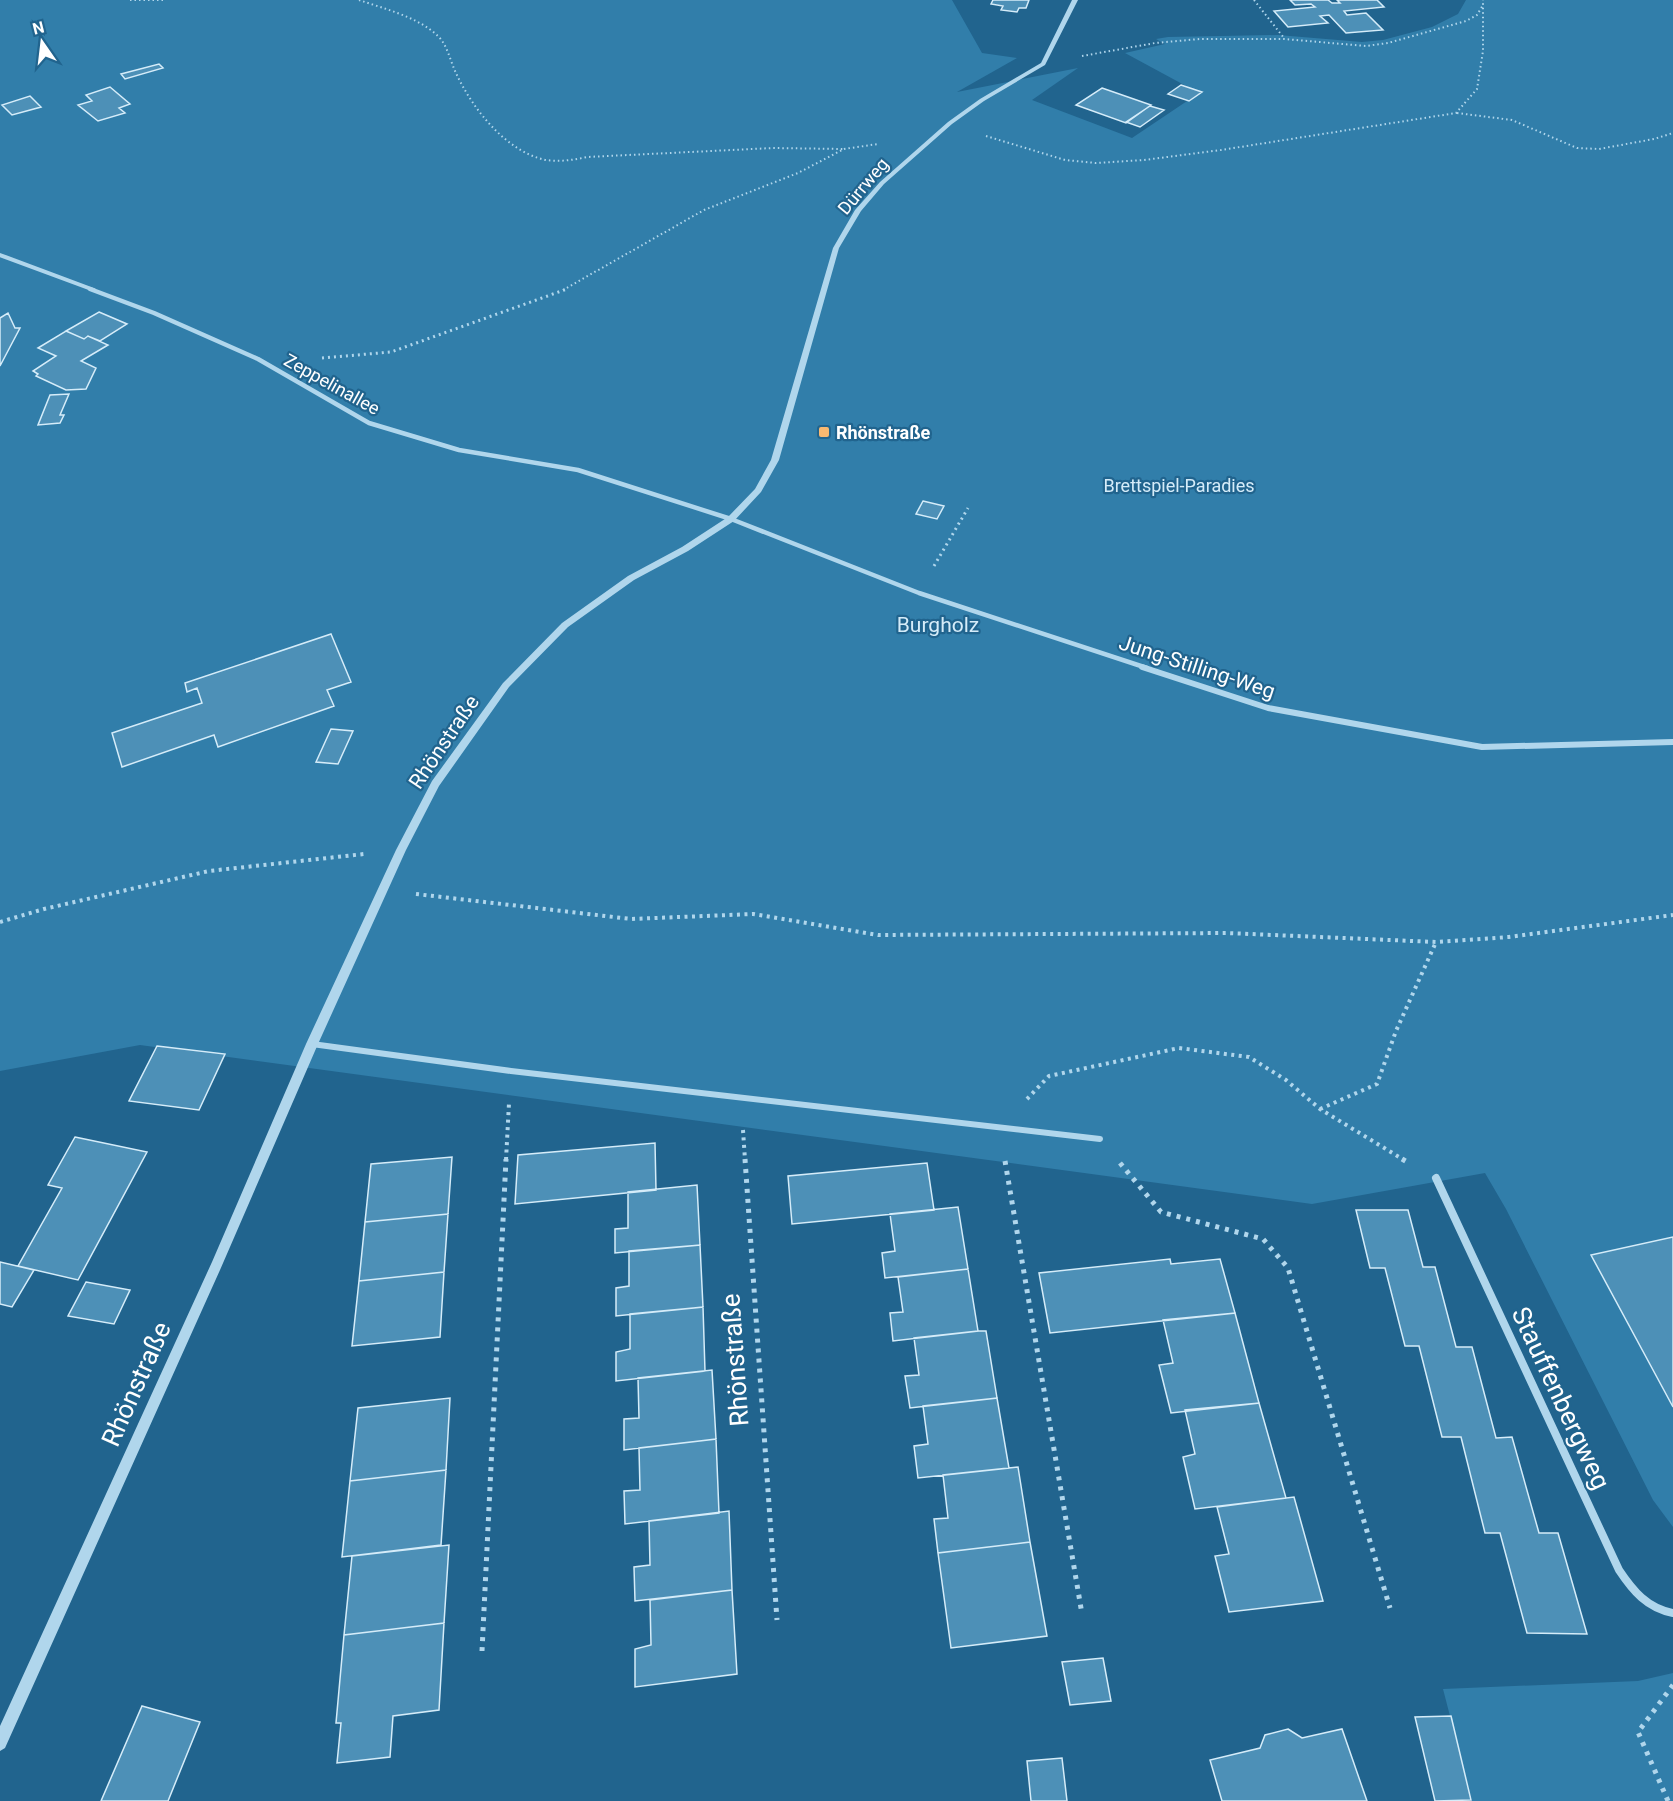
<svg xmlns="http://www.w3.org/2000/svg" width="1673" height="1801" font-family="Roboto,sans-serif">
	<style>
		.green { fill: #317eaa }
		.building { fill: #4d90b7; stroke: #d5ecf9; stroke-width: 1.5 }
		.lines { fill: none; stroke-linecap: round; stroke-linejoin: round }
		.path-far3 { stroke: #b0d6ec; stroke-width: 2; stroke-dasharray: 1.5 3; stroke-linecap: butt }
		.path-far2 { stroke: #b0d6ec; stroke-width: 3; stroke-dasharray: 2 4; stroke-linecap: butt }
		.path-far1 { stroke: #b0d6ec; stroke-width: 4; stroke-dasharray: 3 4.5; stroke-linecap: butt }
		.path { stroke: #b0d6ec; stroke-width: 5; stroke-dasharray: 4 6; stroke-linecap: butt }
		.minor-far3 { stroke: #b0d6ec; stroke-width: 4 }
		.minor-far2 { stroke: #b0d6ec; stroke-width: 4.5 }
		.minor-far1 { stroke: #b0d6ec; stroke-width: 6 }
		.minor { stroke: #b0d6ec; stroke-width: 8 }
		.tertiary { fill: #b0d6ec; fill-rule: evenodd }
		.poi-dot { fill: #f9b971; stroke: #21648e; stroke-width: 2 }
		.labels { text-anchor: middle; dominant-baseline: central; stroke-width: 4.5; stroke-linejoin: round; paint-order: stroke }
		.far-street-label { font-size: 18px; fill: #fff; stroke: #21648e }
		.far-poi-label { font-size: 18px; font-weight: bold; fill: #fff; stroke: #21648e; text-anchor: start }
		.far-park-label { font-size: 18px; fill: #d5ecf9; stroke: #21648e }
		.park-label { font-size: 21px; fill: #d5ecf9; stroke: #21648e }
		.street-label { font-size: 21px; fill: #fff; stroke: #21648e }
		.near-street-label { font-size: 26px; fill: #fff; stroke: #21648e }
	</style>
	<rect width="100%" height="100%" fill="#21648e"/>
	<path class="green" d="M0,0h952l30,53 35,5 -60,34 121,-24 -46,32 100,38 67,-45 -74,-40 40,-9 -9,-5 12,-2 110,-2 84,7 21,-2 49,-13 26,-13 8,-14h207v1527l-20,-27 -147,-291 -21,-36 -173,31 -1172,-159 -140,26z
		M1673,1673v128h-201l-29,-112 195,-8z"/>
	<path class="building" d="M993,0h36l-3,8h-7l-2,4 -16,-2 2,-4 -12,-2z
		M1290,0h38l4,3h8l-3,-3h40l7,7 -40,4 3,4 19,-2 17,17 -37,3 -17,-18 -9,1 8,7 -40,4 -14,-16 41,-4 -4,-3 -16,1z
		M159,64l4,4 -38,11 -4,-5z
		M1181,85l21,7 -13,9 -21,-7z
		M110,87l20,17 -11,4 6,5 -27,8 -20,-16 14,-4 -6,-6z
		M1102,88l49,17 -25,18 -50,-18z
		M30,96l11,11 -29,8 -10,-10z
		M1150,106l14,4 -24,17 -14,-5z
		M99,312l28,12 -27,17 -12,-5 -4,3 -18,-8z
		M8,313l7,15h5l-20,38v-48z
		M66,331l18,8 4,-3 20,9 -27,16 15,7 -10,21 -20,1 -30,-14 2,-2 -5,-3 23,-15 -18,-8z
		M69,394l-9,21h4l-4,8 -22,2 12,-30z
		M923,501l21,5 -7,13 -21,-5z
		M331,634l20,48 -24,8 7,16 -116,41 -4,-12 -92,32 -10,-34 90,-30 -5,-15 -10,4 -2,-9z
		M331,729l22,2 -15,33 -22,-2z
		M157,1046l68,8 -26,56 -70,-9z
		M75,1137l72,15 -69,128 -60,-14 44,-78 -14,-3z
		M655,1143l1,47 -141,14 3,-49z
		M452,1157l-4,57 -83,8 6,-58z
		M927,1163l7,47 -142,14 -4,-48z
		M697,1185l3,60 -85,8v-24l13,-1v-36z
		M958,1207l10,62 -83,9 -3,-25 13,-2 -5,-37z
		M1356,1210h52l15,57h12l21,80h16l24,91 16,-1 27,96h19l29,101 -60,-1 -27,-100h-15l-24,-96h-19l-23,-91h-14l-20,-78h-15z
		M448,1214l-4,58 -85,9 6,-59z
		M1673,1237v170l-82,-152z
		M700,1245l3,62 -87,9v-28l13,-2v-35z
		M1170,1259l1,5 49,-5 15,54 -185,20 -11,-60z
		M0,1262l34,8 -22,37 -12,-3z
		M968,1269l10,62 -85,10 -3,-28 13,-1 -5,-35z
		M444,1272l-4,65 -88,9 7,-65z
		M86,1282l44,8 -16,34 -46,-8z
		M703,1307l2,64 -89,10v-29l14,-3v-35z
		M1235,1313l24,90 -88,10 -12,-48 14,-2 -10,-43z
		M978,1331h8l11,67 -87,10 -5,-32 14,-1 -5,-37z
		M712,1370l4,69 -92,11v-31l15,-1 -1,-40z
		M450,1398l-4,72 -96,11 8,-73z
		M997,1398l12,70 -91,10 -4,-32 14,-2 -5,-38z
		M1259,1403l27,95 -91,11 -12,-52 12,-3 -10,-44z
		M716,1439l3,74 -94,11 -1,-33 16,-1 -1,-42z
		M1018,1467l12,75 -92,11 -4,-34 14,-1 -5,-43z
		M446,1470l-5,75 -99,12 8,-76z
		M1294,1497l29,104 -94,11 -14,-56 14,-2 -12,-47z
		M729,1511l3,79 -97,11 -1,-34 16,-2 -1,-44z
		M1030,1542l17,94 -96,12 -13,-95z
		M449,1545l-5,78 -100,12 8,-79z
		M732,1590l5,84 -102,13v-38l16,-4 -1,-45z
		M444,1623l-5,87 -46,6 -3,41 -53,6 4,-40h-5l8,-88z
		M1103,1658l8,43 -41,4 -8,-43z
		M142,1706l58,16 -32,79h-67z
		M1451,1716l20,84 -36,1 -20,-84z
		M1288,1729l14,9 40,-9 25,72h-145l-12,-41 50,-12 5,-13z
		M1062,1758l5,43h-36l-4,-40z"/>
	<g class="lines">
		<path class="path-far3" d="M130,0h35
			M359,0c26,9 59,17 79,36 10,10 12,25 18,37 16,35 50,79 90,87 14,2 27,0 41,-3l186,-9 70,1
			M1254,0l30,38
			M1082,56l73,-13 45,-4h84l82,7 22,-3 78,-22 11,-6 6,-10
			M1457,113l55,7 65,28 22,1 55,-10 19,-6
			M986,136l79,24 31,3 48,-3 77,-10 235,-37 21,-24 6,-38v-51
			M563,290l141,-80 94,-37 46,-24 34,-5"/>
		<path class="path-far2" d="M322,358l69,-6 176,-63
			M934,566l34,-58"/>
		<path class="path-far1" d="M416,894l215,25 122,-5 125,21 349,-2 209,9 73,-5 164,-22
			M0,922l44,-13 165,-38 155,-17
			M1027,1099l22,-23 130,-28 70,9 37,23 34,29 84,51
			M1320,1109l57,-25 19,-53 40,-89
			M743,1130l2,30
			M506,1160l3,-57"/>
		<path class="path" d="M745,1159l32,461
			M1402,1159l7,4
			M1005,1161l77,453
			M1120,1163l41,49 102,27 25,29 102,340
			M482,1651l24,-492
			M1668,1801l-30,-69 35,-47"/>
		<path class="minor-far3" d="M0,255l94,35"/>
		<path class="minor-far2" d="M90,289l64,24 104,46 111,64 90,27 119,20 153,49 188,74 228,75"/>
		<path class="minor-far1" d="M1142,667l126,41 214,39 191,-5
			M312,1044l199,27 589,68"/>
		<path class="minor" d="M1436,1178l183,392c14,21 28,38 54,43"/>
		<path class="tertiary" d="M1072,0h6l-33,65 -61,36 -32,23 -68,60 -23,27 -22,37 -60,212 -18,32 -27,29 -46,30 -54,29 -66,47 -59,60 -70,99 -33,64 -88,194 -98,226 -215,478 -5,3v-25l212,-464 94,-218 90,-194 36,-69 71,-98 59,-60 66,-47 54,-29 46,-30 27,-28 16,-29 62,-212 22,-38 25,-28 68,-60 32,-23 61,-36z"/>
	</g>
	<rect class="poi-dot" x="818" y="426" width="12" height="12" rx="3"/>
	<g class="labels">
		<g class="far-street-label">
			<text transform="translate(863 186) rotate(-50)">Dürrweg</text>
			<text transform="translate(332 384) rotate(29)">Zeppelinallee</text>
		</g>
		<g class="far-poi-label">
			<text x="836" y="432">Rhönstraße</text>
		</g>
		<g class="far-park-label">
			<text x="1179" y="485">Brettspiel-Paradies</text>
		</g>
		<g class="park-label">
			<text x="938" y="625">Burgholz</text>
		</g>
		<g class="street-label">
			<text transform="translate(1197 667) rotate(18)">Jung-Stilling-Weg</text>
			<text transform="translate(444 742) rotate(-56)">Rhönstraße</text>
		</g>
		<g class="near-street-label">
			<text transform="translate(735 1360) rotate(-94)">Rhönstraße</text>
			<text transform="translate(136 1384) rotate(-66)">Rhönstraße</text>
			<text transform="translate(1561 1398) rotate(65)">Stauffenbergweg</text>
		</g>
	</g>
	<g transform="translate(42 42) rotate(346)" stroke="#21648e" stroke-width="4.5" paint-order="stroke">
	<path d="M0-4.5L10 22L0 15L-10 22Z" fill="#ffffff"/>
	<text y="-9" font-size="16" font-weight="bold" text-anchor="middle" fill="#ffffff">N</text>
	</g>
</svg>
